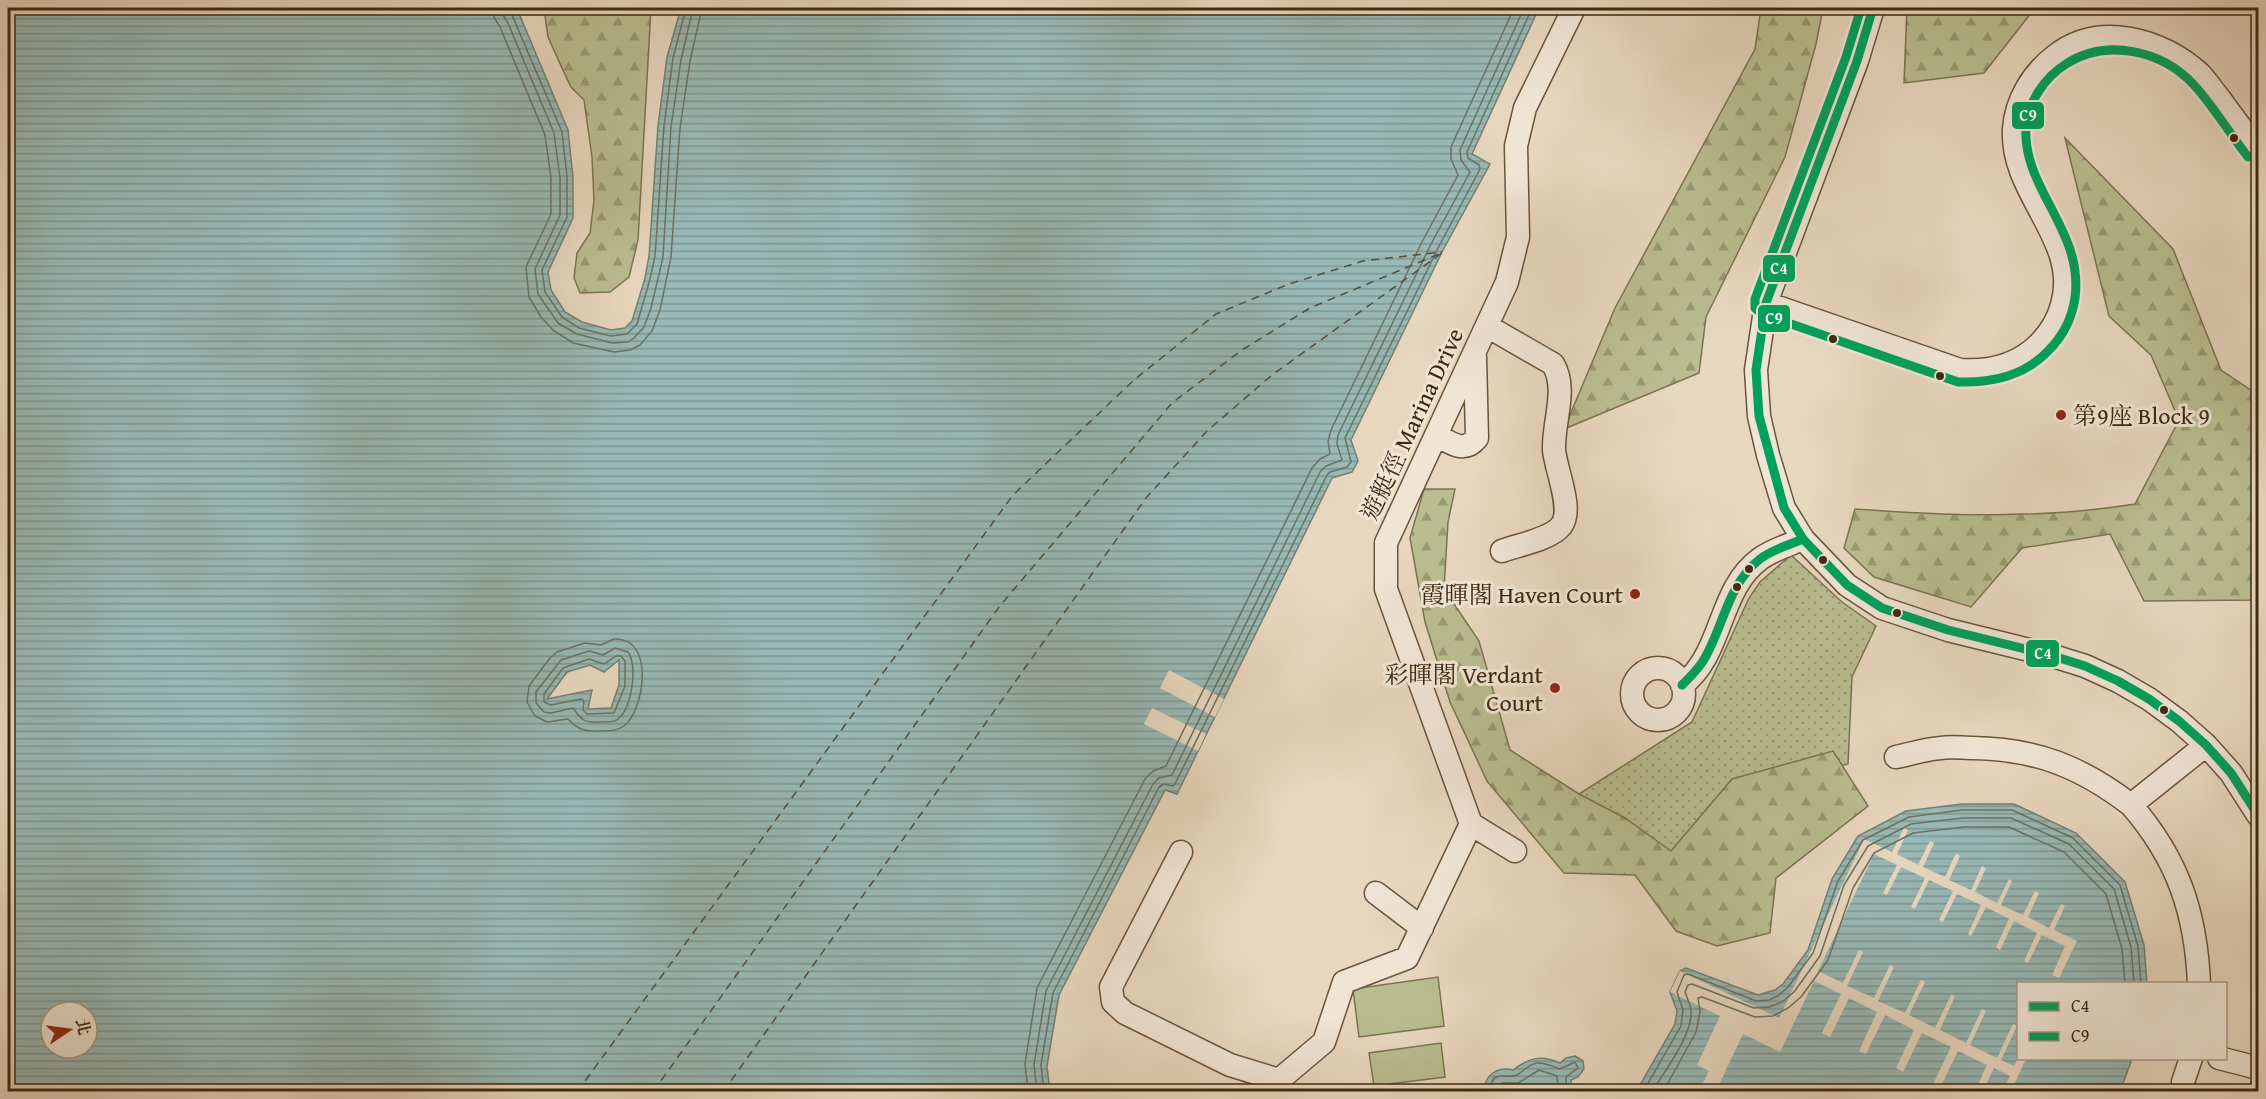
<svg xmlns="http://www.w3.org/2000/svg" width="2266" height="1099" font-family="'Gentium Book Plus','Noto Serif TC',serif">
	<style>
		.grass { fill: url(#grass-dots); stroke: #7c744f; stroke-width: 1.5 }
		.forest { fill: url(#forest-firs); stroke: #7c744f; stroke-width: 1.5 }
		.park { fill: #b9bd90; stroke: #7c744f; stroke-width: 1.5 }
		.water { fill: url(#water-rules); stroke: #748073; stroke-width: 1.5; fill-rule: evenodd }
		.pier { fill: #e8d7bf }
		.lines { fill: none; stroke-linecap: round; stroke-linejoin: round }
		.shore { stroke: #6b7262; stroke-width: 1.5 }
		.ferry { stroke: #544e38; stroke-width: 1.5; stroke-dasharray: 8 6; stroke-linecap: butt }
		.minor-casing { stroke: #68553a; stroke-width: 25 }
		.minor { stroke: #f0e5d5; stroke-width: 22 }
		.bus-1-casing { stroke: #f0e5d5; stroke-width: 14 }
		.bus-2-casing { stroke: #f0e5d5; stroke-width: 14 }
		.bus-1 { stroke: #00a15c; stroke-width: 9 }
		.bus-2 { stroke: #00a15c; stroke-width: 9 }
		.bus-dot { fill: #3e2a0e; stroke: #f0e5d5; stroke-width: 2 }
		.poi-dot { fill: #8f2418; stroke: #f0e5d5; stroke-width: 2 }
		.labels { text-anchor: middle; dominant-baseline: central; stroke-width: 6; stroke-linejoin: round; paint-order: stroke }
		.poi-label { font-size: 24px; fill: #3e2a0e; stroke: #f0e5d5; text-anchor: end }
		.street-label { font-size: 24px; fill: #3e2a0e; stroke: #f0e5d5 }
		.line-badge { stroke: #f0e5d5; stroke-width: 2 }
		.badge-label { font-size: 16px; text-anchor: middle; font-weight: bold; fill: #fff }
	</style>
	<defs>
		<pattern id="grass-dots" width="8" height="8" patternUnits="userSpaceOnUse" patternTransform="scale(1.5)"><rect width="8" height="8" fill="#b9bd90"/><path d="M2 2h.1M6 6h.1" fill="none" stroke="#989a74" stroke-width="1.8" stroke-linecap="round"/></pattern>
		<pattern id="forest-firs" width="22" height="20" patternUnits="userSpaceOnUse" patternTransform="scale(1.5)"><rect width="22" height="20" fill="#b9bd90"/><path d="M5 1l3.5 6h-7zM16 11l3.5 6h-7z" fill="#989a74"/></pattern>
		<pattern id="water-rules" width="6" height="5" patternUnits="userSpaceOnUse" patternTransform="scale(1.5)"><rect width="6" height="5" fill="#98b9b6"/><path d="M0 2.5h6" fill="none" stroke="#7d9792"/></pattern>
	</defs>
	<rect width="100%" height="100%" fill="#e8d7bf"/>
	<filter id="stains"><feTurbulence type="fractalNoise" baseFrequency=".00333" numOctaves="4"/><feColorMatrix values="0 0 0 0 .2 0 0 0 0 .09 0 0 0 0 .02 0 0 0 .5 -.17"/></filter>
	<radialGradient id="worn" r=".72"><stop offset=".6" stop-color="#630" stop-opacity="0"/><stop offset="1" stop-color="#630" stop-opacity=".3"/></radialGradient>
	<path class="grass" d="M1791,555l51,47 34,24 -24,51 -4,87 -90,25 -63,60 -35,6 -81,-61 113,-72 57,-124 11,-16z"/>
	<path class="forest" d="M544,8h107l-13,232 -9,37 -19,15 -30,1 -6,-15 3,-25 13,-20 4,-33 -2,-43 -8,-57 -13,-13 -9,-19 -14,-31z
		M1761,8h62l-7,36 -31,113 -79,160 -7,56 -135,56 51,-121 140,-259z
		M1907,8h128l-51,65 -80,10z
		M2065,138l108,111 48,121 37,25v205l-114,1 -34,-67 -88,14 -51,59 -97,-30 -30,-29 11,-39c93,7 188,10 280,-5l44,-84 -28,-65 -42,-39z
		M1424,489h31l-7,33 -4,67 35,52 31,109 69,44 46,24 46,33 61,-72 101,-28 35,55 -92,72 -6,55 -53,13 -41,-15 -41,-56 -71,-2 -77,-92 -37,-79 -25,-80 -15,-84z"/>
	<path class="park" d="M1438,977l6,49 -85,11 -6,-48z
		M1441,1043l4,34 -71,9 -5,-33z"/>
	<path class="water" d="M8,8h505l7,8 48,114 5,47v41l-25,54 3,18 14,22 17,10 29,8 14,-2 7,-7 13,-43 4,-22 9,-130 9,-69 14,-49h858l-67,146 18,10 -48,88 -91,188 7,21 -6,11 -20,6 -155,316 -12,-4 -106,205 -12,71 3,26 -1042,-1zM619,660v25l-8,23 -23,1 4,-19 -45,9 20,-27 23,-7 14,7zM51,1012h36v36h-36z
		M1962,804h52l62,29 49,49 19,63 3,38 -129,1v74l114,1 -12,32 -484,1 39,-68 2,-13 -7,-19 10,-21 6,-3 72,27 17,-5 8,-6 25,-34 24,-71 26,-43 48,-25z
		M1575,1056l8,5 1,8 -6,8 -7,3 1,11h-88c0,-16 14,-25 29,-21 16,-12 28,-16 47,-7l6,-5z"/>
	<path class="pier" d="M1169,670l55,29 -9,18 -55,-29z
		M1152,708l54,26 -8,17 -54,-27z
		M1904,828l4,2 -11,24 21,11 12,-24 4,2 -11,24 22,10 11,-24 4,3 -11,24 22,10 11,-24 4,2 -11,24 22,11 12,-24 3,2 -11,24 22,10 12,-24 4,2 -11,24 21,11 12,-24 4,2 -11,24 23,11 -18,37 -7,-3 13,-29 -23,-11 -14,28 -4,-2 13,-28 -23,-12 -14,29 -4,-3 13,-28 -23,-12 -15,29 -3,-2 13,-29 -24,-11 -14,28 -4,-2 14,-29 -24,-11 -14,29 -4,-2 14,-29 -24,-11 -14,28 -4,-2 14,-28 -23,-11 -56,117 25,12 16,-33 4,2 -16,34 27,12 16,-33 4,2 -16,34 27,12 16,-33 4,2 -16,33 26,13 16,-33 4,1 -15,34 26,13 16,-34 4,2 -16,34 27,13 16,-34 4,2 -16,34 13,6 4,-8 8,1 -15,32h-8l7,-15 -16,-8 -11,23h-8l12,-26 -29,-14 -19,39 -7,-4 19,-39 -29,-14 -19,39 -7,-4 18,-38 -29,-15 -19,39 -7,-3 18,-39 -28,-14 -19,39 -8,-4 19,-39 -27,-13 -34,71 -37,-18 -27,57h-17l10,-20 -12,-6 23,-49 -50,-24 10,-21 99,47 85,-179 28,13z"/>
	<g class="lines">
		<path class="shore" d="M492,8l2,9 6,10 45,108 6,43v36l-25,53 3,30 12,20 12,13 20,13 41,9 16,-2 10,-5 12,-14 8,-21 11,-53 9,-129 10,-67 12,-53
			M501,8l2,7 5,8 46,110 6,45v37l-25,54 3,25 20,29 19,11 35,9 16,-1 6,-4 10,-11 7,-19 12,-51 8,-130 10,-67 12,-52
			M509,8l53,124 5,45v40l-25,53 3,22 17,25 17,11 32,8 16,-2 10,-10 13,-45 5,-23 9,-130 9,-68 13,-50
			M614,639c42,-2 30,72 10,87 -7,5 -15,5 -23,5 -15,1 -23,-1 -33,-12l-21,3 -12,-6 -8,-14 2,-16 21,-28 7,-6 28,-9 16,2z
			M615,648l13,4c10,13 4,57 -10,67 -5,4 -12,3 -18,3 -15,1 -19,-2 -27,-14l-22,5 -7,-1 -8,-9v-11l25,-32 28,-9 14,4z
			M616,656h5l4,5v25l-11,27 -27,1 -4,-4 1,-9 -3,-2 -30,6 -7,-3v-8l19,-26 26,-9 15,5z
			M1028,1092l-3,-28 12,-76 108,-209 8,-8 13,-5 146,-298 8,-9 10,-5 -2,-13 3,-11 91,-188 36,-67 -7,-16v-12l63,-139
			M1037,1092l-3,-27 12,-74 107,-207 6,-6 13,-3 148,-303 6,-6 16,-6 -5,-16 1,-9 92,-189 40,-74 -9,-12 -1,-10 64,-142
			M1044,1092l-3,-27 12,-72 106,-206 5,-3 9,2 2,-2 152,-309 3,-3 17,-5 4,-5 -6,-24 92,-188 43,-81 -1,-4 -11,-7 -1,-6 65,-144
			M1490,1092c1,-25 17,-12 27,-17 7,-4 12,-11 20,-12 8,-1 16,4 23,6l15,-7 3,6 -12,9v15
			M1497,1092l1,-5 4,-4h16l21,-13 18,6 1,16
			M1643,1092l38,-66 2,-16 -6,-18 7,-17 4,-1 68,27 13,-1 9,-4 10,-9 25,-34 25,-72 25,-41 46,-23 53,-7h50l61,28 47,47 18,61 3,38
			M1652,1092c13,-22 41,-57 39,-82 -1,-6 -4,-12 -6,-18l3,-7 4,-1 62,24 15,-1 13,-5 12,-10 26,-36 24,-71 24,-39 43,-22 52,-6h48l58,26 45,45 17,58 3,37
			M1663,1092l33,-60 4,-20 -2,-14 4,-1 53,20 18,-1 15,-8 13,-11 27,-37 25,-72 21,-35 39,-20 51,-6h45l55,25 42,42 16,55 3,35"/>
		<path class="ferry" d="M577,1092l436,-597 121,-115 82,-66 73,-30 74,-23 79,-9
			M653,1092l346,-485 173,-204 70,-53 68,-42 129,-54
			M723,1092l423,-594 61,-67 65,-56 170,-122"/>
		<defs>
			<path id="minor" d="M1873,8l-16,53 -91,242 -10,67 3,46 9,39 16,53 19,31 44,46 35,23 66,22 102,25 35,11 33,15 31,18 30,22 27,24 25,28 27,42
				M1766,303l194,67c30,2 57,-4 79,-26 11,-11 19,-24 23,-39 19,-65 -52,-111 -48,-176 2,-29 18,-55 41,-73 44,-35 107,-17 145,18 7,7 13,17 20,25 12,17 25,34 38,51
				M1487,326l66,38c15,25 0,57 1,86 2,21 20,60 7,76 -10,13 -43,19 -59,25
				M1436,435c15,8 28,19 41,3l-2,-81
				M1632 694a26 26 0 1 1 52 0a26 26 0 1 1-52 0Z
				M1682,685c41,-30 36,-96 78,-126 12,-9 29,-14 43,-20
				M1896,757c15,-3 30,-8 45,-9 10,-2 22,0 32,0 64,1 108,19 158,57
				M1471,824l44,27
				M1181,852l-70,135 2,15 12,11 105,52 49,15 45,-38 20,-60 63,-24 64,-134 -85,-235v-46l121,-261 11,-45 -2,-91 9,-38 49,-100
				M1376,893l46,35
				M2199,984c-3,-71 -21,-125 -68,-179l75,-60
				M2219,1058l39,10
				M2183,1082l8,-24"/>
		</defs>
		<use href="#minor" class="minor-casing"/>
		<use href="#minor" class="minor"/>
		<defs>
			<path id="bus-1" d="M1873,8l-16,53 -91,242 -10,67 3,46 25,92 19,31 44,46 35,23 66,22 102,25 35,11 33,15 31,18 30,22 27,24 25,28 27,42
				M1682,685c9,-9 18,-17 24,-29 18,-33 23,-73 54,-97 13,-10 29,-14 43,-20"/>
			<path id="bus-2" d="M1861,8l-15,49 -91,242v9l7,6 196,68c35,1 67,-6 91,-32 14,-14 23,-32 26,-52 9,-68 -53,-109 -49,-171 2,-25 19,-50 40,-63 40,-26 96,-14 128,21 20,22 36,49 54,72"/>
		</defs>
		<use href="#bus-1" class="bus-1-casing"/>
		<use href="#bus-2" class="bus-2-casing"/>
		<use href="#bus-1" class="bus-1"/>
		<use href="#bus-2" class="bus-2"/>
	</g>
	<g class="bus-dot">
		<circle cx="2234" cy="138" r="5"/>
		<circle cx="1833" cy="339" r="5"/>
		<circle cx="1940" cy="376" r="5"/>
		<circle cx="1823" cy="560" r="5"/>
		<circle cx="1749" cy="569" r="5"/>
		<circle cx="1737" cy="587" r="5"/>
		<circle cx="1897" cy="613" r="5"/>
		<circle cx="2164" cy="710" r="5"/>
	</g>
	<g class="poi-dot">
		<circle cx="2061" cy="415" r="6"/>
		<circle cx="1635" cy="594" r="6"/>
		<circle cx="1555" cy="688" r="6"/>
	</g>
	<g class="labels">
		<g class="poi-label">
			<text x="2073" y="415" text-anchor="start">第9座 Block 9</text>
			<text x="1623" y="594">霞暉閣 Haven Court</text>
			<text x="1543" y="674">彩暉閣 Verdant<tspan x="1543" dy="28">Court</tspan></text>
		</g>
		<g class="street-label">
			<text transform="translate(1412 424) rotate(-65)">遊艇徑 Marina Drive</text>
		</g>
	</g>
	<g class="line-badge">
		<rect x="2011" y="101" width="34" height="29" rx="6" fill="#00a15c"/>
		<rect x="1762" y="254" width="34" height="29" rx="6" fill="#00a15c"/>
		<rect x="1757" y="304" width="34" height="29" rx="6" fill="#00a15c"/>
		<rect x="2025" y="639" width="35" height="29" rx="6" fill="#00a15c"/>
	</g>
	<g class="badge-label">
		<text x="2028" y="121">C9</text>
		<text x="1779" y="274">C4</text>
		<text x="1774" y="324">C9</text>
		<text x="2043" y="659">C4</text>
	</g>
	<rect width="2266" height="1099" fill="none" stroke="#e8d7bf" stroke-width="30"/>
	<rect x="9" y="9" width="2248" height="1081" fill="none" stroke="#3e2a0e" stroke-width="3"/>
	<rect x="15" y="15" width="2236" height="1069" fill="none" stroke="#3e2a0e" stroke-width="1.5"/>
	<rect x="2017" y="982" width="210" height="78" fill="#f0e5d5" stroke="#a99a85" stroke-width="1.5"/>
	<rect x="2029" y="1002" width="30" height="9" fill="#00a15c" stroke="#a99a85" stroke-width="1.5"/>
	<text x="2071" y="1012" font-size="18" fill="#3e2a0e">C4</text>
	<rect x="2029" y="1032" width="30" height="9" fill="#00a15c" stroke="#a99a85" stroke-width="1.5"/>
	<text x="2071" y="1042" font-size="18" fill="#3e2a0e">C9</text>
	<g transform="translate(69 1030) rotate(77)"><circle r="28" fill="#f0e5d5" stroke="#a99a85" stroke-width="1.5"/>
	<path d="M0-4.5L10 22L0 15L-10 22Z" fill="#8f2418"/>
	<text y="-9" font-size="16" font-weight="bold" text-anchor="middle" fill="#3e2a0e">北</text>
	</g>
	<rect width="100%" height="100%" filter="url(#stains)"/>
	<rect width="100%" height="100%" fill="url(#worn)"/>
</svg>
